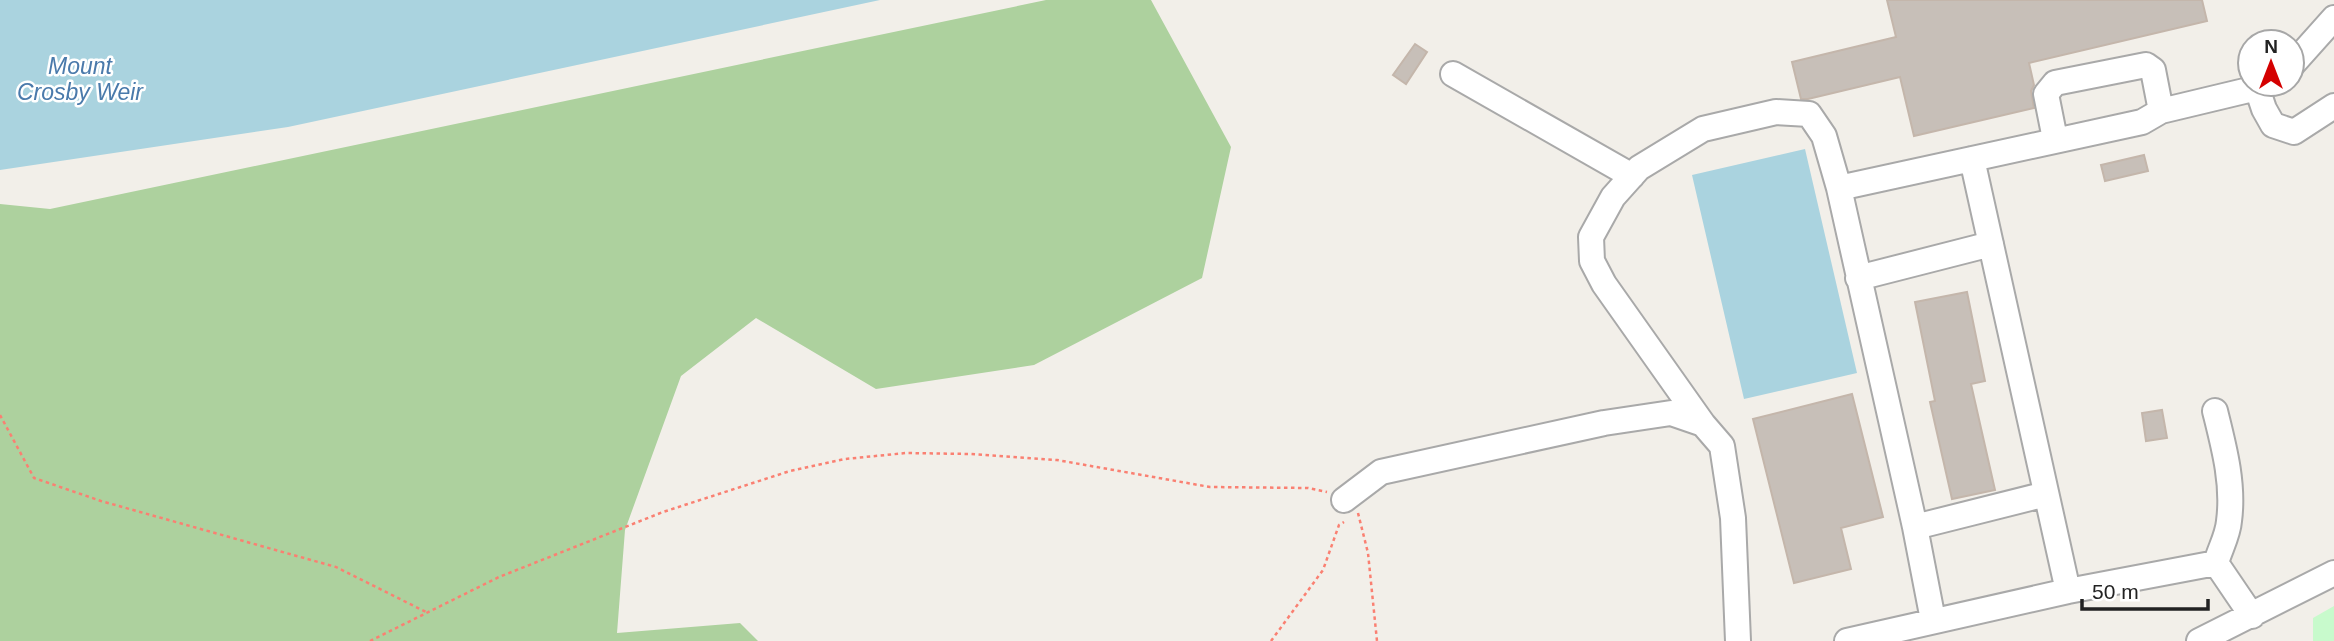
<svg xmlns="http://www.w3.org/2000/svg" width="2334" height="641" font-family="Arial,sans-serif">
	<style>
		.forest { fill: #add19e }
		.park { fill: #c8facc }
		.water { fill: #aad3df }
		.building { fill: #c7bfb8; stroke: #c4b6ab; stroke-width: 2 }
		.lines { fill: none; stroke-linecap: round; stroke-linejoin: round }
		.minor-casing { stroke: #a9a9a9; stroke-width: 28 }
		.path { stroke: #fa8072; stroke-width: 2.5; stroke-dasharray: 3.5 3.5; stroke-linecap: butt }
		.minor { stroke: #fff; stroke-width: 24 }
		.labels { text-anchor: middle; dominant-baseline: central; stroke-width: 5; stroke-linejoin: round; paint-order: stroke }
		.water-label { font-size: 23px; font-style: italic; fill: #4a7aab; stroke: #fff }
	</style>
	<rect width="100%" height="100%" fill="#f2efe9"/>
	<path class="forest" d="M1046,0h105l80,147 -29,131 -168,87 -158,24 -120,-71 -75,58 -56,154 -8,103 123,-10 18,18h-758v-437l50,5z"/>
	<path class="park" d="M2334,606v35h-21v-23z"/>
	<path class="water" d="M0,0h880l-592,127 -288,43z
		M1805,149l52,224 -113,26 -52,-224z"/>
	<path class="building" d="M1887,0h315l5,21 -178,42 5,22 -3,6 3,17 -120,28 -14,-59 -92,22h-7l-9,-37 104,-25z
		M1415,44l12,8 -21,32 -13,-9z
		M2144,155l4,16 -43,10 -4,-16z
		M1967,292l18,89 -14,3 24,106 -43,9 -22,-97 5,-1 -20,-99z
		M1852,394l31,123 -42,11 10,41 -57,14 -41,-164z
		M2162,410l5,28 -21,3 -4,-28z"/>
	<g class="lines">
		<defs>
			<path id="minor" d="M2292,65l42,-47
				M1453,74l179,102
				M2257,88l7,21 9,16 21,7 40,-26
				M2055,139l-9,-45 9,-11 91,-18 7,5 8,41
				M1972,159l96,432
				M1839,188l303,-66 19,-11 96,-23 7,-4
				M1858,278l133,-34
				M2215,411c9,36 19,73 14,110 -1,14 -9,28 -13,42
				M1703,424l-99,-140 -12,-23 -1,-24 22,-40 26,-29 64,-39 73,-17 33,2 15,22 15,52 76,339 18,93
				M1344,500l37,-28 223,-49 67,-10 32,11 19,22 11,72 5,123
				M1915,527l131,-33
				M2216,563l36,53
				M1847,641l221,-50 148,-28
				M2199,641l135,-68"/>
		</defs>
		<use href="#minor" class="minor-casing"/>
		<path class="path" d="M0,415l34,63 67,23 235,66 90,45
			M1358,513l10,40 9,88
			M370,641l129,-64 164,-65 127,-41 55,-12 61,-6 65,1 86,6 153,27 98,1 19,4
			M1271,641l52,-71 16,-45 5,-3"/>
		<use href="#minor" class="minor"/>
	</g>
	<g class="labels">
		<g class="water-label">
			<text x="80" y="66">Mount<tspan x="80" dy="26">Crosby Weir</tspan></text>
		</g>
	</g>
	<g transform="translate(2271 63)"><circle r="33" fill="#ffffff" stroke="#a7a7a7" stroke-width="2"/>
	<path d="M0-5L12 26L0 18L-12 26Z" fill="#d40000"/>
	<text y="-10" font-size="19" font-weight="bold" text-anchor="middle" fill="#222222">N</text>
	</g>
	<path d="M2082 599v10h126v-10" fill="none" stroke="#222222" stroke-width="3.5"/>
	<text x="2092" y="599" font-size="21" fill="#222222" stroke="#ffffff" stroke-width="5" paint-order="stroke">50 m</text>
</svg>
